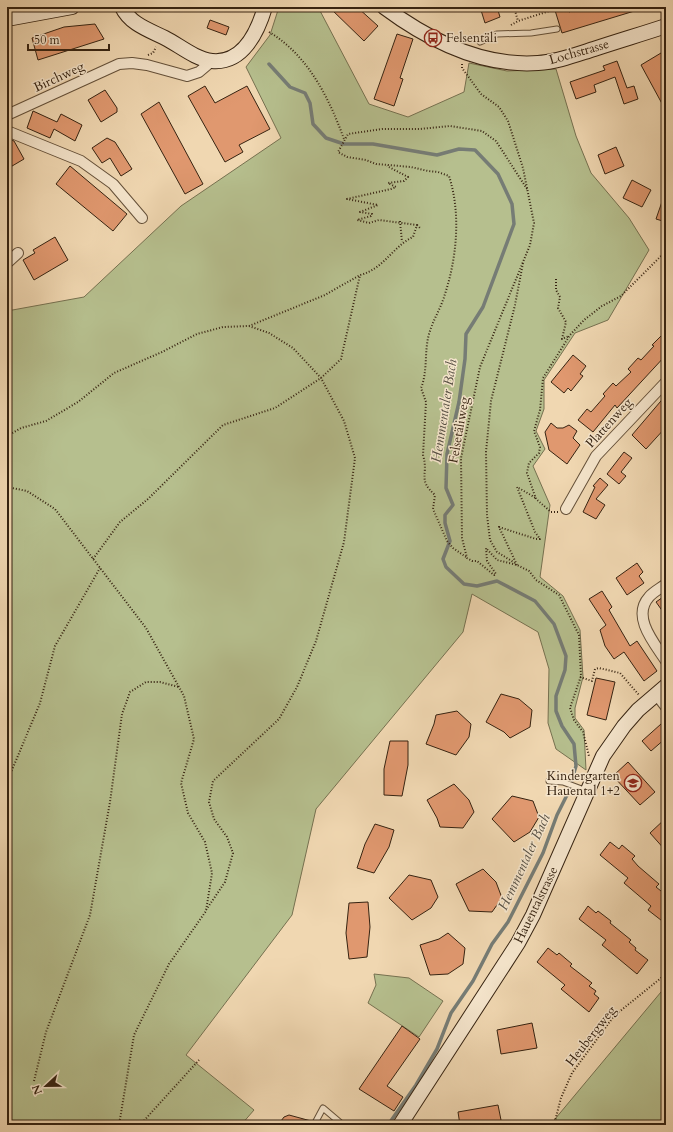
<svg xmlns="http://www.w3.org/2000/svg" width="673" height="1132" font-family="Cardo,serif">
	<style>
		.green { fill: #b6bf8e; stroke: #767150 }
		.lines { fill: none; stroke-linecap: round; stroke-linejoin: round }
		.stream { stroke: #767c75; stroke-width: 3.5 }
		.building { fill: #e0986f; stroke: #362311 }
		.lane-casing { stroke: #645039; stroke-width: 7 }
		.street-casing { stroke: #645039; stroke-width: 12 }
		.secondary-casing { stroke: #362311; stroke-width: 16 }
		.path { stroke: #362311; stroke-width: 2; stroke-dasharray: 1 2; stroke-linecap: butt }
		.lane { stroke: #f5e5cc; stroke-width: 5 }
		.street { stroke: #f5e5cc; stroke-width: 10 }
		.secondary { stroke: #f5e5cc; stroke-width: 14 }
		.labels { text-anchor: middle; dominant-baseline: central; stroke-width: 3; stroke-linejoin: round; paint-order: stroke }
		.poi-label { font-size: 13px; fill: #362311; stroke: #f5e5cc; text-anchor: start }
		.street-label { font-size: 13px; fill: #362311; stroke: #f5e5cc }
		.water-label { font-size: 14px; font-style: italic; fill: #564f43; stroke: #f5e5cc }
	</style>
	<rect width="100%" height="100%" fill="#f0d7b1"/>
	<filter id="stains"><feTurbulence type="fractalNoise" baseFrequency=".005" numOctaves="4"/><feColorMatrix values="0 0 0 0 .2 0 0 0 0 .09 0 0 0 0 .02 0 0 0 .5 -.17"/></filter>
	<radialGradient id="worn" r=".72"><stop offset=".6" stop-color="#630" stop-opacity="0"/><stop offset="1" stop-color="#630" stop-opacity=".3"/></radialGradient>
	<path class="green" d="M279,7h39l51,97 39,13 56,-25 5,-29 38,8 49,-2 20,67 15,37 38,45 20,32 -41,70 -33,13 -31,47v29l-8,22 9,18 -12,17 17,39 -10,72 23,19 17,34 3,47 -8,31v10l9,12 2,40 -30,-21 -8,-26 1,-54 -11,-37 -66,-38 -9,38 -147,177 -24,106 -106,140 68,55 -13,15h-234v-814l77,-14 97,-91 100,-68 -35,-71 24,-32z
		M374,974l35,4 34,23 -24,36 -51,-34 8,-18z
		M666,986v139h-116z"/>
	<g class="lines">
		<path class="stream" d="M269,64l21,23 15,6 5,10 3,21 13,14 18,6h29l64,11 22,-6 16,1 23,24 14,30 2,20 -31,83 -17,27 -1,25 -6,43 -12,52 -1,34 7,17 -8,10v8l5,18 -7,18 3,8 18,17 13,2 20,-5 38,20 19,23 12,32 -1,14 -9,26v15l6,15 12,18 2,22 -8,27 -11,22 -14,38 -35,69 -16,22 -19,37 -22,32 -14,36 -21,36 -28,40"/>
	</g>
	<path class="building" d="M329,7h28l21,19 -14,15z
		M480,7h17l3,10 -15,6z
		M554,7h14l1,5 15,-5h56l1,2 -79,24z
		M210,20l19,7 -3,8 -19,-7z
		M95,24l9,15 -66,21 -6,-22 32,-11z
		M397,34l16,5 -13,39 3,1 -9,27 -20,-7z
		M666,50v61l-25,-46z
		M617,61l10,27 7,-2 4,13 -14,5 -9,-27 -21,8 2,7 -20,7 -6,-17 35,-12 -2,-4z
		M205,86l10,17 32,-17 23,43 -31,16 4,7 -18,10 -37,-66z
		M105,90l12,18v4l-16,10 -13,-22z
		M159,102l44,82 -18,10 -44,-80z
		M33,111l24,11 4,-8 21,11 -7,16 -21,-12 -4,9 -23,-10z
		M7,138l7,3 10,18 -17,10z
		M107,138l8,4 17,27 -11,7 -11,-18 -8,5 -10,-15z
		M616,147l8,19 -19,8 -7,-19z
		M70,166l57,48 -14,17 -57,-47z
		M632,180l19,10 -9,17 -19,-9z
		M665,193l1,1v28l-10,-3z
		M55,237l13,23 -34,20 -11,-20 12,-7 -2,-3z
		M666,331v24l-49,53 -2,-3 -22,27 -15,-12 9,-11 4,3 14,-16 -2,-2 10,-11 3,3 15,-14 -3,-3 10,-11 3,2 13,-14 -2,-1z
		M573,355l13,11 -6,8 3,2 -12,15 -3,-3 -4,5 -13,-11z
		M666,395v32l-20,22 -14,-14z
		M551,423l6,5h6l6,-3 8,6 -4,7 7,7 -13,19 -18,-14 -4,-18z
		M624,452l8,6 -11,14 5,4 -7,8 -12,-10z
		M600,478l8,7 -12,14 9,6 -9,14 -13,-7 12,-25 -2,-1z
		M637,563l6,9 -4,4 5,7 -17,12 -11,-17z
		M602,591l10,16 -3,3 21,36 7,-5 20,30 -13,10 -20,-29 -10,7 -9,-13 -5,-16 6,-5 -17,-26z
		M666,595v21l-10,-14z
		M596,678l19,4 -9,38 -19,-5z
		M501,694l18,5 13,11 -2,17 -20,11 -6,-6 -18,-10z
		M457,711l14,13 -2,13 -13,18 -30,-11 8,-20 2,-9z
		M661,724l5,6v8l-15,13 -9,-10z
		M390,741h18v24l-6,31 -18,-1v-26z
		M628,762l27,30 -15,13 -27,-29z
		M454,784l15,16 5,12 -11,16 -23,-1 -3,-9 -10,-18z
		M512,796l21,5 6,16 -9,15 -16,10 -22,-23z
		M666,818v33l-16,-18z
		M375,824l19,6 -5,17 -15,26 -17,-5 8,-24z
		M610,842l9,7 3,-4 13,11 -3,3 6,7 21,18 -3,3 10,8v29l-18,-14 3,-4 -27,-23 4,-5 -28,-23z
		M483,869l13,13 6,16 -10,14 -23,-1 -13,-27z
		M409,875l22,5 7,17 -7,11 -19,12 -23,-22z
		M368,902l2,25 -3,30 -18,2 -3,-26 3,-30z
		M588,906l8,7 2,-2 13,10 -1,2 21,17 -2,2 7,6 -1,2 13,10 -11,14 -35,-29 4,-5 -27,-21z
		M448,933l17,15 -2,16 -15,10 -18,1 -10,-30 19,-6z
		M548,948l9,7 2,-2 13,11 -2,2 22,17 -3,3 7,5 -2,3 5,4 -10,14 -28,-23 4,-4 -28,-23z
		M532,1023l5,25 -36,6 -4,-24z
		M402,1026l18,13 -33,47 16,11 -9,14 -35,-22z
		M498,1105l4,20h-42l-2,-13z
		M289,1115l22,6 1,4h-34l6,-8z"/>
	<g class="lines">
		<defs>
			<path id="lane" d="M480,42l17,-8 34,-1 26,-4
				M549,781l14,1 24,9
				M316,1125l-1,-2 8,-15 20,17"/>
			<path id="street" d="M7,115l112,-51 13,-1 15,2 40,11 12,-4 13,-11
				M7,131l74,30 32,23 29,34
				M7,263l11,-10
				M566,509l30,-53 70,-74
				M666,584c-5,4 -13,8 -17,13 -18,20 6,47 17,64
				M656,694l10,13"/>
			<path id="secondary" d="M122,7c8,17 27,23 43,31 14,7 30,21 47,23 31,3 46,-30 53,-54
				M384,7c43,32 98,60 154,56 19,-1 37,-8 56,-14 24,-8 48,-15 72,-23
				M7,19l65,-12
				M400,1125l118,-182 15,-28 70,-159 21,-30 14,-16 28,-24"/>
		</defs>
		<use href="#lane" class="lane-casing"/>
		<use href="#street" class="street-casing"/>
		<use href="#secondary" class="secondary-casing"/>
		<path class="path" d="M514,7l4,14
			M511,25l7,-4 44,-14
			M269,32c39,23 60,66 75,107
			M148,55l5,-2 3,-6
			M462,64v4l19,26 18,13 9,14 15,47 11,55 -4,22 -50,122 -19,91 1,80 5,20 5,3h5l17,14 2,-1 -9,-13 -1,-13 11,12 20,5 12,6 7,9 23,15 20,40 2,41 -11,32 4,12 9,12 6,24
			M400,221l2,21
			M417,225l4,4
			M556,279v11l4,7 -2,11 8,14 -4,17 7,-3
			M7,436l14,-8 25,-7 32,-19 36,-29 48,-21 35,-18 26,-7 26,-1 76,-31 35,-20
			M7,487l20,4 28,18 91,119 38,68 10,43 -13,44 7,30 17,29 7,31 -6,38 -37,53 -35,71 -14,84 -3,6
			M558,512h-7l-15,-13 -9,-26 2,-10 10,-10 1,-6 -6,-16 6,-21 3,-32 27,-43 14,-15 18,-14 19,-10 45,-45
			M466,557l-13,-9 -6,-7 -14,-32 2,-14c-18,-16 -6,-20 -12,-40l3,-53 -5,-14c7,-17 3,-36 8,-54 4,-14 12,-26 16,-40 12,-37 16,-81 4,-118l-11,-4 -10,-1 -17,-4 -35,-3 -10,-4 -19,-3 -9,-5 10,-18 34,-5h38l30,-3 32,5 14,10 31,48
			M93,559l27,-37 28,-23 75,-74 52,-17 46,-30 20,-19 19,-84c24,-6 32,-28 53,-38l4,-12 -38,-5 -10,3 -12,-3 14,-4 1,-2 -12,-2 18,-7 -31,-6 44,-10 5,-2 -8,-4 16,-2 4,-4 -21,-11
			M515,563l-18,-11 -7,-12 -3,-25 -1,-63 5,-51 24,-96 8,-42
			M517,565l-18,-38 37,12h4l-5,-7 -18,-45 19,11
			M580,677l12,4 3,-12 4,-1 21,5 19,22
			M7,782l33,-79 15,-57 45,-78
			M206,910l19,-28 8,-29 -6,-16 -13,-18 -5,-17 4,-21 66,-62 18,-32 19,-46 28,-99 11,-84 -11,-37 -23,-43 -28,-30 -24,-15 -20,-7
			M34,1081l12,-49 44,-117 20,-113 12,-88 8,-22 16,-10h14l19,5
			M140,1125l59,-65
			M554,1125l7,-27 11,-25 42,-57 52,-42"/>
		<use href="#lane" class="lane"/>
		<use href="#street" class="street"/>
		<use href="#secondary" class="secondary"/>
	</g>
	<defs>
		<symbol id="bus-ring" viewBox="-11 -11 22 22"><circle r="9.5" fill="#f5e5cc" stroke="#8f2418" stroke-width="1.5"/><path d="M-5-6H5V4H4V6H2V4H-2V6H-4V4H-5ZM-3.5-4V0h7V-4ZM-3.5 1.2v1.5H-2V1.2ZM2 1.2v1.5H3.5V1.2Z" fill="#8f2418"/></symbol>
		<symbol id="school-ring" viewBox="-11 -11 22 22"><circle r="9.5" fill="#f5e5cc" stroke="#8f2418" stroke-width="1.5"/><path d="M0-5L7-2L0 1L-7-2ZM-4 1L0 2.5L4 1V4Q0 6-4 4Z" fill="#8f2418"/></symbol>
	</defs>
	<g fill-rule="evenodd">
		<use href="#bus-ring" x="423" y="28" width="20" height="20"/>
		<use href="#school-ring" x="623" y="773" width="20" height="20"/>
	</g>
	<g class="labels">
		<g class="poi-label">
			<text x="446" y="38">Felsentäli</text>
			<text x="620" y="776" text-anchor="end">Kindergarten<tspan x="620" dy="15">Hauental 1+2</tspan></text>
		</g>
		<g class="street-label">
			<text transform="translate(579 52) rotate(-16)">Lochstrasse</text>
			<text transform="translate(59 77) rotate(-25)">Birchweg</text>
			<text transform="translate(609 423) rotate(-48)">Plattenweg</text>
			<text transform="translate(459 430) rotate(-80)">Felsetäliweg</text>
			<text transform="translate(536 905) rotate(-64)">Hauentalstrasse</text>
			<text transform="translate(591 1036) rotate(-52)">Heubergweg</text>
		</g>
		<g class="water-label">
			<text transform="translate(444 411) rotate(-81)">Hemmentaler Bach</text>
			<text transform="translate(524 862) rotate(-65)">Hemmentaler Bach</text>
		</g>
	</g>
	<rect width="673" height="1132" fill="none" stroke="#f0d7b1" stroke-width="24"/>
	<rect x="8" y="8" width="657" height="1116" fill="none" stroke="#362311" stroke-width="2"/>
	<rect x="12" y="12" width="649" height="1108" fill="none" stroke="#362311"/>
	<g transform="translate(46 1086) rotate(248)" stroke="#f5e5cc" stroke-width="3" paint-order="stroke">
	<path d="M0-3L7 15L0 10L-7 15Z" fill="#362311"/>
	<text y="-6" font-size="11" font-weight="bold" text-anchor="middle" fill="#362311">N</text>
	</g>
	<path d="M28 44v6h81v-6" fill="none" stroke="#362311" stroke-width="2"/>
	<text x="34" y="44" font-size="12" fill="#362311" stroke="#f5e5cc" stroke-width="3" paint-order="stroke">50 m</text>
	<rect width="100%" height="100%" filter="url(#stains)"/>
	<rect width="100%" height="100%" fill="url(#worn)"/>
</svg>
